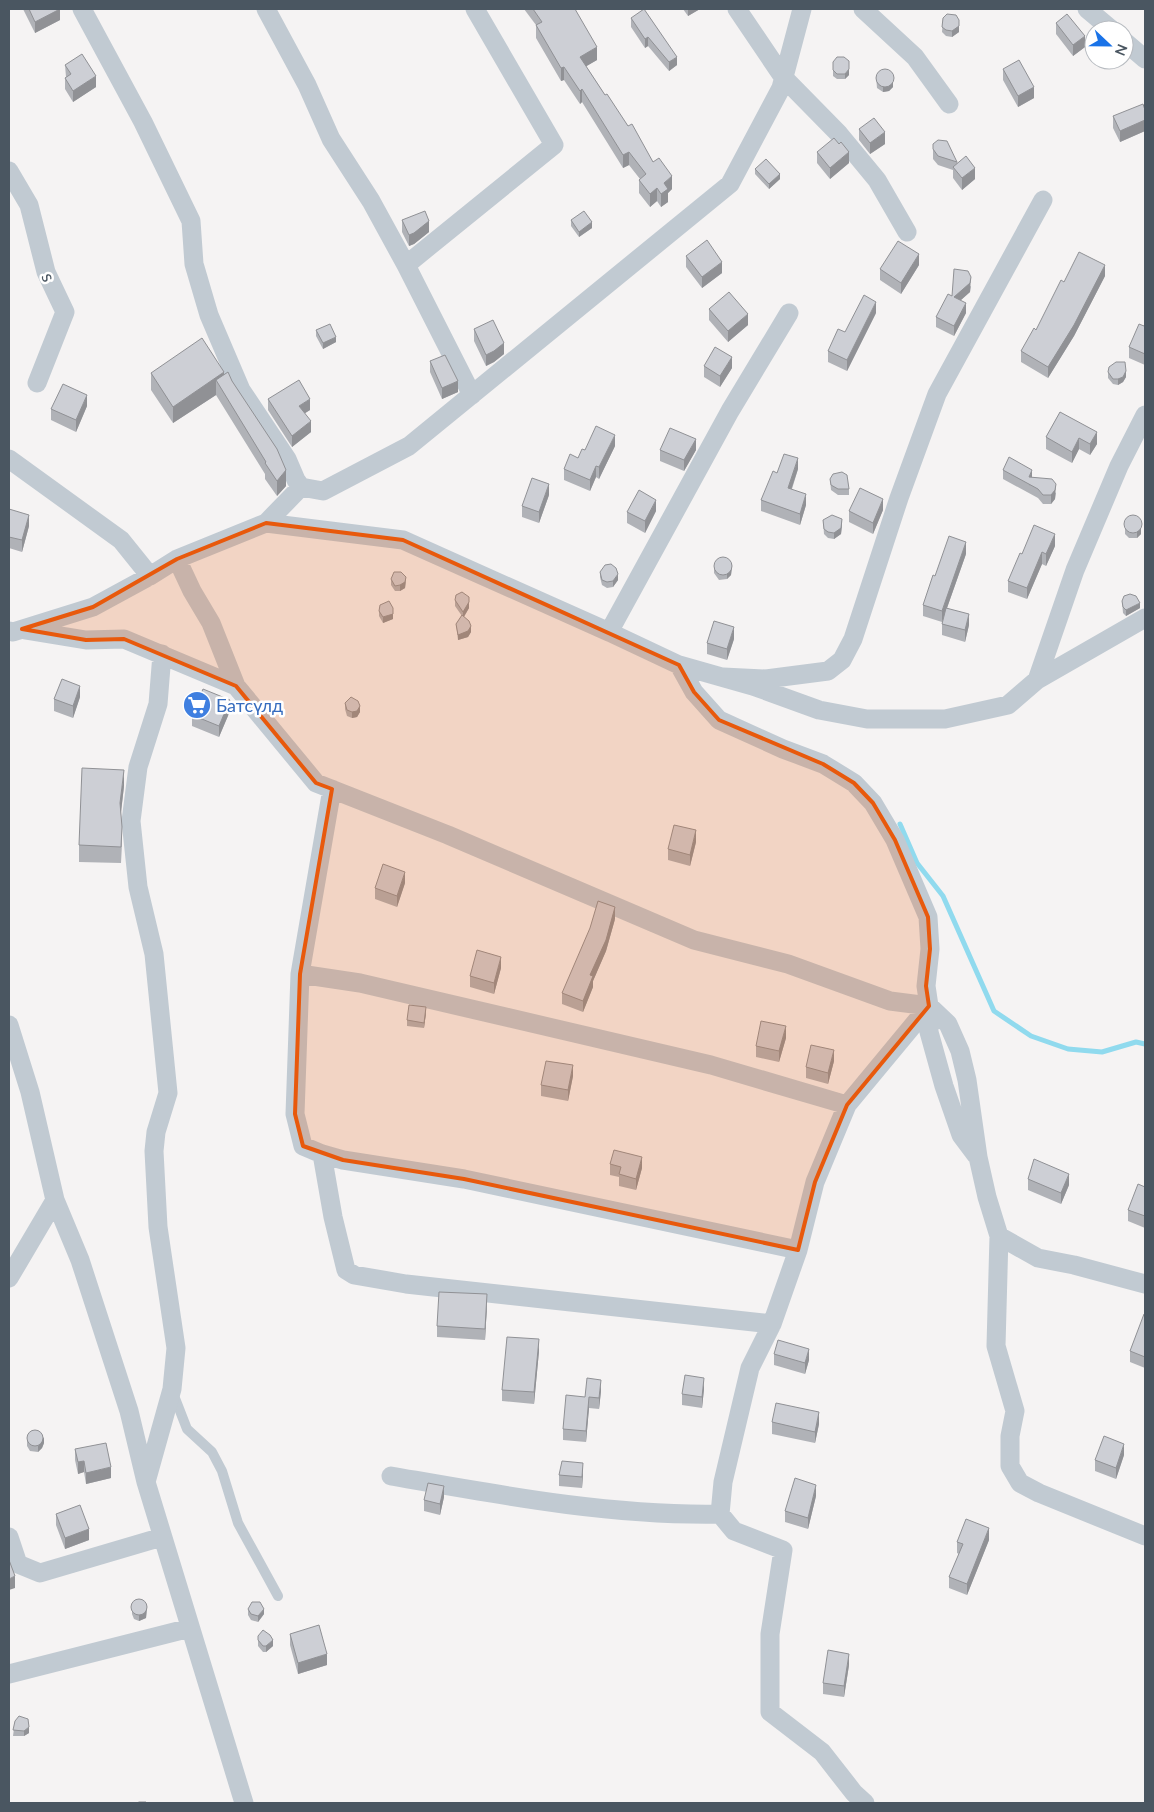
<svg xmlns="http://www.w3.org/2000/svg" width="1154" height="1812" font-family="Lato,sans-serif">
	<style>
		.lines { fill: none; stroke-linecap: round; stroke-linejoin: round }
		.stream { stroke: #90daee; stroke-width: 5 }
		.service { stroke: #c1cad2; stroke-width: 10 }
		.minor { stroke: #c1cad2; stroke-width: 19 }
		.wall { fill: #b0b2b7 }
		.shaded-wall { fill: #909195 }
		.building { fill: #cdcfd5; stroke: #909195 }
		.marked { fill: #e8590c; fill-opacity: 0.2; stroke: #e8590c; stroke-width: 4; stroke-linejoin: round }
		.labels { text-anchor: middle; dominant-baseline: central; stroke-width: 5; stroke-linejoin: round; paint-order: stroke }
		.street-label { font-size: 18px; fill: #4a5661; stroke: #fff }
		.shop-label { font-size: 18px; fill: #366cbe; stroke: #fff; text-anchor: start }
	</style>
	<rect width="100%" height="100%" fill="#f5f3f3"/>
	<g class="lines">
		<path class="stream" d="M900,824l17,39 26,33 51,115 37,25 37,13 34,3 34,-10 9,2"/>
		<path class="service" d="M173,1393l14,36 25,23 10,19 16,52 40,73"/>
		<path class="minor" d="M82,9l61,113 48,99 3,43 15,51 32,75 46,69 9,21 5,7
			M266,9l41,76 24,54 40,62 35,64
			M737,9l46,68 56,57 38,46 30,52
			M863,9l52,48 34,47
			M1087,9l25,21
			M1124,41l21,18
			M9,171l20,34 17,67 19,40 -28,71
			M472,395l-66,-130 148,-120 -79,-136
			M9,459l112,81 29,36
			M266,523l137,17 206,92 121,-221 59,-98
			M177,559l15,32 19,32 25,63 80,97 132,52 246,105 94,24 102,37 39,5 19,18 12,27 7,29 11,77 9,40 12,39 39,22 36,7 71,19
			M25,630l61,10 38,-1 112,47
			M9,631l4,1 80,-25 57,-31 27,-17 89,-36 35,-36 22,4 86,-45 321,-262 51,-96 21,-79
			M609,632l70,33 74,21 66,24 48,9h78l63,-14 29,-25 108,-62
			M679,665l15,27 25,28 64,29 40,15 31,19 19,20 22,37 33,77 2,32 -4,37 3,20 -82,99 -32,77 -17,68 -26,74 -22,44 -27,114 -3,32 14,17 49,19 -13,84v78l52,40 32,41 11,10
			M723,677l43,2 62,-8 14,-11 11,-21 46,-141 38,-104 106,-194
			M1037,680l38,-110 44,-104 26,-51
			M332,789l-32,185 -5,140 8,32 19,8 21,6 121,19 334,71
			M300,974l60,9 351,82 136,40
			M929,1006v26l15,54 17,49 15,20
			M9,1025l21,67 25,108 25,60 49,151 17,71 98,321
			M322,1154l11,63 13,53 8,5 52,9 366,40
			M999,1236l-3,110 19,65 -5,25v30l10,17 19,10 106,43
			M9,1278l46,-78
			M391,1476c109,19 219,40 329,38
			M146,1482l26,-93 4,-41 -18,-121 -4,-76 2,-19 12,-39 -14,-139 -16,-67 -7,-66 7,-54 20,-63 4,-50
			M9,1537l9,27 22,9 122,-36
			M9,1674l181,-46"/>
	</g>
	<path class="wall" d="M23,9h37v11l-25,13z
		M524,9h39l34,51 -11,6 19,29 23,31 44,63 -4,4v9l-7,5 -4,-6 -7,6 -11,-14v-13l1,-1 -11,-14 -6,3 -41,-66 -2,2 -16,-24 -3,1 -25,-43v-13z
		M683,9h17l-12,7z
		M631,18l46,47 -8,6 -21,-25 -3,2 -14,-21z
		M943,18l16,14 -7,5 -6,-1 -4,-4z
		M1056,23l29,24 -12,9 -17,-22z
		M833,62l16,13 -4,4h-8l-4,-3z
		M65,65l31,22 -23,15 -8,-13v-11l1,-1z
		M1003,69l31,29 -16,9 -15,-27z
		M876,76l17,11 -4,4 -6,1 -6,-4z
		M1145,110v21l-25,11 -7,-14v-12z
		M859,129l26,15 -15,10 -11,-14z
		M933,149l24,13 18,17 -13,11 -9,-12v-8l-15,-5 -5,-6z
		M817,152l32,11 -19,16 -13,-16z
		M755,169l25,10 -11,10 -14,-15z
		M402,220l27,12 -15,12 -5,2 -7,-14z
		M571,220l21,8 -13,9 -8,-11z
		M686,256l36,17 -20,15 -16,-21z
		M919,265l-18,29 -21,-14v-11z
		M1105,276l-31,60 -26,42 -27,-16v-11l15,-21 28,-48z
		M971,286l-1,6 -10,9 6,12 -12,23 -18,-9v-10l16,-21z
		M709,309l39,16 -20,17 -19,-22z
		M876,313l-29,58 -19,-9v-11l17,-19z
		M1145,324v41l-16,-7v-11z
		M474,329l30,25 -10,8 -8,4 -12,-25z
		M316,330l20,12 -13,7 -7,-13z
		M430,361l28,31 -16,7 -12,-27z
		M704,366l28,2 -12,19 -16,-10z
		M1108,372l18,5 -3,5 -5,3 -5,-1 -5,-6z
		M151,373l73,1 8,7 54,105 -9,10 -12,-17v-5l-49,-79 -43,28 -22,-33z
		M268,399l42,11 -5,3 6,19 -19,15 -24,-37z
		M87,406l-11,26 -25,-12v-11z
		M1060,412l37,32 -7,11 -11,-6 -7,14 -26,-14v-12z
		M615,446l-16,33 -3,-2 -6,14 -26,-11v-11l14,-11 7,-8z
		M660,450h36l-12,21 -24,-10z
		M798,469l-6,20 14,16 -6,20 -39,-14v-11l16,-27z
		M1003,470l29,7 24,16 -1,6 -4,5h-8l-5,-6 -35,-19z
		M830,479l19,10v6h-11l-7,-5z
		M549,495l-10,28 -17,-6v-11z
		M9,509l20,17 -7,26 -13,-4z
		M883,510l-10,24 -24,-12v-11z
		M656,511l-11,22 -18,-10v-11z
		M823,520l19,5 -1,9 -7,5 -6,-1 -4,-4z
		M1125,520l16,7v7l-4,4h-8l-4,-4z
		M1055,546l-9,20 -4,-2 -15,35 -19,-7v-11l14,-27z
		M966,554l-19,54 22,17 -4,17 -23,-7v-11l2,-8 -2,6 -19,-6v-11l12,-29z
		M714,567l18,2 -1,6 -4,4 -8,1 -5,-7z
		M600,572l18,8 -5,7 -6,1 -5,-3 -2,-8z
		M391,579l15,3 -1,6 -5,3h-5l-4,-6z
		M469,597v11l-5,9 7,15 -3,5 -10,3 -2,-16 6,-8 -7,-10v-6z
		M1122,601l18,7 -14,8 -3,-3z
		M393,608v11l-10,4 -4,-7v-5z
		M734,639l-7,21 -20,-6v-11z
		M80,697l-7,21 -19,-7v-12z
		M345,703l15,9 -3,5 -5,1 -5,-2 -2,-7z
		M230,711l-11,26 -27,-11v-11z
		M124,786l-3,27 1,31 -1,19 -42,-1v-17z
		M696,842l-6,24 -22,-6v-11z
		M405,883l-8,24 -22,-8v-11z
		M615,919l-9,32 -13,30v6l-10,25 -21,-8v-11z
		M501,968l-7,26 -24,-7v-11z
		M426,1013l-2,15 -17,-2v-6z
		M786,1038l-7,24 -23,-5v-11z
		M834,1061l-6,23 -22,-6v-11z
		M573,1076l-5,25 -27,-5v-11z
		M610,1164l32,4 -6,22 -17,-4v-9l-9,-2z
		M1028,1179l41,6 -8,19 -33,-14z
		M1145,1187v41l-17,-7v-11z
		M487,1305l-2,35 -48,-3v-11z
		M1145,1314v54l-15,-6v-11z
		M539,1351l-5,53 -32,-3v-11z
		M774,1354l35,6 -4,14 -31,-9z
		M704,1389l-2,19 -20,-3v-11z
		M601,1391l-2,18 -10,-1 -3,34 -23,-2v-11l22,-32z
		M772,1422l47,2 -4,19 -43,-9z
		M27,1440l17,3 -2,5 -4,4 -8,-1 -3,-5z
		M75,1449l36,29 -25,6 -2,-12 -6,2 -3,-14z
		M1124,1455l-8,24 -21,-8v-11z
		M583,1474l-1,14 -23,-2v-11z
		M816,1496l-8,33 -23,-7v-11z
		M444,1497l-4,18 -16,-4v-11z
		M56,1514l33,26 -24,9 -9,-24z
		M989,1540l-22,55 -18,-7v-11l10,-23 -2,-1v-11z
		M132,1608l15,2 -1,8 -7,3 -5,-2 -2,-5z
		M248,1609l16,5 -6,8 -7,-2 -3,-5z
		M290,1634l37,31 -29,9 -8,-29z
		M258,1636l15,10 -7,6h-3l-5,-6z
		M849,1665l-5,32 -21,-3v-11z
		M15,1721l14,12 -5,3h-11z"/>
	<path class="shaded-wall" d="M60,9v11l-25,13v-11z
		M688,9h12l-12,7z
		M959,20v12l-7,5v-6z
		M1085,36v11l-12,9v-11z
		M648,37v9l-3,2v-9z
		M597,47v13l-17,10v-13z
		M677,57v8l-8,6v-9z
		M564,67v13l-3,1v-13z
		M849,69v6l-4,4v-5z
		M96,76v11l-23,15v-11z
		M893,82v5l-4,4 -6,1v-5z
		M1034,87v11l-16,9v-11z
		M582,89v13l-2,2v-13z
		M1145,120v11l-25,11v-11z
		M885,132v12l-15,10v-11z
		M629,152v13l-6,3v-13z
		M849,152v11l-19,16v-11z
		M975,168v11l-13,11v-12z
		M780,174v5l-11,10v-5z
		M672,176v13l-4,4v9l-7,5v-13l3,-11z
		M657,188v13l-7,6v-13z
		M429,221v11l-15,12 -5,2v-11z
		M592,222v6l-13,9v-5z
		M919,254v11l-18,29v-11z
		M722,262v11l-20,15v-11z
		M1105,265v11l-31,60 -26,42v-11z
		M971,277l-1,15 -16,14v-9z
		M876,302v11l-29,58v-11z
		M966,303v10l-12,23v-10z
		M748,314v11l-20,17v-11z
		M336,337v5l-13,7v-6z
		M504,343v11l-10,8 -8,4v-11z
		M732,357v11l-12,19v-11z
		M1126,371v6l-3,5 -5,3v-6z
		M224,372v17l-8,-9v15l-43,28v-16z
		M458,381v11l-16,7v-11z
		M87,395v11l-11,26v-12z
		M310,399v11l-11,7v-11z
		M311,421v11l-19,15v-11z
		M1097,432v12l-7,11v-11z
		M615,435v11l-16,33v-12z
		M1079,438v11l-7,14v-11z
		M696,439v11l-12,21v-11z
		M798,458v11l-10,30v-11z
		M596,466v11l-6,14v-11z
		M286,470v16l-9,10v-15z
		M1032,470v9l-3,7v-9z
		M549,484v11l-10,28v-11z
		M1056,484l-1,15 -4,5v-9z
		M806,494v11l-6,20v-11z
		M883,499v11l-10,24v-11z
		M656,500v11l-11,22v-12z
		M29,515v11l-7,26v-12z
		M842,519v6l-1,9 -7,5v-6z
		M1141,522v12l-4,4v-6z
		M1055,534v12l-9,20v-12z
		M966,542v12l-24,68v-11z
		M1042,552v12l-15,35v-11z
		M732,563l-1,12 -4,4v-5z
		M618,574v6l-5,7v-6z
		M406,577l-1,11 -5,3v-6z
		M469,602v6l-6,10v-6z
		M1140,603v5l-14,8v-6z
		M393,614v5l-10,4v-6z
		M969,614v11l-4,17v-12z
		M471,626v6l-3,5 -10,3v-5z
		M734,627v12l-7,21v-11z
		M80,686v11l-7,21v-12z
		M230,700v11l-11,26v-11z
		M360,706v6l-3,5 -5,1v-6z
		M124,770v16l-4,34v-17z
		M696,830v12l-6,24v-11z
		M405,872v11l-8,24v-11z
		M615,907v12l-9,32 -13,30v6l-10,25v-11l7,-26z
		M501,957v11l-7,26v-11z
		M426,1007v6l-2,15v-5z
		M786,1026v12l-7,24v-11z
		M834,1050v11l-6,23v-11z
		M573,1065v11l-5,25v-11z
		M642,1157v11l-6,22v-11z
		M1069,1174v11l-8,19v-11z
		M487,1294v11l-2,35v-11z
		M539,1339v12l-5,53v-12z
		M809,1349v11l-4,14v-11z
		M704,1378v11l-2,19v-11z
		M601,1380v11l-2,18v-11z
		M589,1397v11l-3,34v-11z
		M819,1412v12l-4,19v-11z
		M44,1437v6l-2,5 -4,4v-6z
		M1124,1444v11l-8,24v-11z
		M84,1461v11l-6,2v-12z
		M583,1463v11l-1,14v-11z
		M111,1467v11l-25,6v-11z
		M816,1485v11l-8,33v-11z
		M444,1486v11l-4,18v-11z
		M989,1528v12l-22,55v-11z
		M89,1529v11l-24,9v-11z
		M15,1576v12l-6,2v-11z
		M147,1605l-1,13 -7,3v-6z
		M264,1609v5l-6,8v-6z
		M273,1640v6l-7,6v-6z
		M327,1654v11l-29,9v-11z
		M849,1654v11l-5,32v-11z
		M29,1727v6l-5,3v-5z"/>
	<path class="building" d="M29,9h31l-25,13z
		M533,9h42l22,38 -17,10 25,38 2,-1 21,32 4,-2 21,38 6,-4 13,18 -8,7 4,6 -7,5 -4,-6 -7,6 -11,-14 7,-6 -17,-22 -6,3 -41,-66 -2,2 -16,-24 -3,1 -25,-43 6,-3z
		M644,9l33,48 -8,5 -21,-25 -3,2 -14,-21z
		M947,14l9,1 3,5v6l-7,5 -6,-1 -4,-3 1,-9z
		M1067,14l18,22 -12,9 -17,-22z
		M82,54l14,22 -23,15 -8,-13 6,-4 -6,-9z
		M837,57h7l5,4v8l-4,5h-8l-4,-4v-8z
		M1019,60l15,27 -16,9 -15,-27z
		M876 78a9 9 0 1 1 18 0a9 9 0 1 1-18 0Z
		M1143,104l2,6v10l-25,11 -7,-15z
		M874,118l11,14 -15,11 -11,-14z
		M834,138l5,6 2,-2 8,10 -19,16 -13,-16z
		M938,140l9,1 10,21 -19,-6 -5,-7v-5z
		M966,156l9,12 -13,10 -9,-11z
		M766,159l14,15 -11,10 -14,-15z
		M425,211l4,10 -15,12 -5,2 -7,-15z
		M584,211l8,11 -13,10 -8,-12z
		M707,240l15,22 -20,15 -16,-21z
		M898,241l21,13 -18,29 -21,-14z
		M1079,252l26,13 -31,60 -26,42 -27,-16 13,-23 2,2 25,-50 3,2z
		M954,269l14,2 3,6 -1,6 -16,14 12,6 -12,23 -18,-9 12,-23 4,2z
		M729,292l19,22 -20,17 -19,-22z
		M864,295l12,7 -29,58 -19,-9 10,-22 7,3z
		M493,320l11,23 -10,8 -8,4 -12,-26z
		M330,324l6,13 -13,6 -7,-13z
		M1139,324l5,2 1,-2v30l-16,-7z
		M202,338l22,34 -51,35 -22,-34z
		M715,347l17,10 -12,19 -16,-10z
		M445,355l13,26 -16,7 -12,-27z
		M1116,362h9l1,9 -3,6 -5,2h-5l-5,-7 1,-5z
		M228,372l4,9 45,68 9,21 -9,11 -12,-18 1,-1 -50,-82z
		M299,380l11,19 -11,7 12,15 -19,15 -24,-37z
		M63,384l24,11 -11,25 -25,-11z
		M1060,412l37,20 -7,12 -11,-6 -7,14 -26,-15z
		M596,426l19,9 -16,32 -3,-1 -6,14 -26,-11 6,-15 8,4 4,-9 3,1z
		M670,428l26,11 -12,21 -24,-10z
		M784,454l14,4 -10,30 18,6 -6,20 -39,-14 12,-29 4,2z
		M1009,457l23,13 -3,7 23,2 4,5 -1,6 -4,5h-8l-5,-6 -35,-19z
		M842,472l5,3 2,14h-11l-7,-4 -1,-6 3,-5z
		M532,478l17,6 -10,28 -17,-6z
		M860,488l23,11 -10,24 -24,-12z
		M639,490l17,10 -11,21 -18,-9z
		M9,509l20,6 -7,25 -13,-3z
		M832,515l10,4 -1,9 -7,5 -6,-1 -4,-3 -1,-9z
		M1124 524a9 9 0 1 1 18 0a9 9 0 1 1-18 0Z
		M1034,525l21,9 -9,20 -4,-2 -15,36 -19,-7 12,-28 2,1z
		M949,536l17,6 -24,69 -19,-6 10,-30 2,1z
		M714 566a9 9 0 1 1 18 0a9 9 0 1 1-18 0Z
		M611,564l5,4 2,6 -5,7 -6,1 -5,-2 -2,-8 5,-7z
		M394,572h7l5,5 -1,5 -5,3 -5,1 -4,-7z
		M462,592l7,5v5l-6,10 -8,-12 1,-5z
		M1130,594l6,2 4,7 -14,7 -3,-3 -1,-6 2,-5z
		M389,601l4,7v6l-10,3 -4,-6 1,-6z
		M946,608l23,6 -4,16 -23,-6z
		M462,615l7,6 2,5 -3,5 -10,4 -2,-11z
		M714,621l20,6 -7,22 -20,-6z
		M62,679l18,7 -7,20 -19,-7z
		M203,689l27,11 -11,26 -27,-11z
		M351,697l7,4 2,5 -3,5 -5,1 -5,-2 -2,-7z
		M82,768l42,2 -4,33 2,24 -1,20 -42,-2z
		M674,825l22,5 -6,25 -22,-6z
		M383,864l22,8 -8,24 -22,-8z
		M598,901l17,6 -9,33 -16,35 3,1 -10,25 -21,-8 28,-65z
		M477,950l24,7 -7,26 -24,-7z
		M409,1005l17,2 -2,16 -17,-3z
		M761,1021l25,5 -7,25 -23,-5z
		M811,1045l23,5 -6,23 -22,-6z
		M546,1061l27,4 -5,25 -27,-5z
		M614,1150l28,7 -6,22 -17,-5 2,-7 -11,-3z
		M1034,1159l35,15 -8,19 -33,-14z
		M1138,1184l7,3v29l-17,-6z
		M439,1292l48,2 -2,35 -48,-3z
		M1144,1314h1v43l-15,-6z
		M507,1337l32,2 -5,53 -32,-2z
		M778,1340l31,9 -4,14 -31,-9z
		M685,1375l19,3 -2,19 -20,-3z
		M587,1378l14,2 -2,18 -10,-1 -3,34 -23,-2 3,-34 19,2z
		M776,1403l43,9 -4,20 -43,-10z
		M27 1438a8 8 0 1 1 16 0a8 8 0 1 1-16 0Z
		M1104,1436l20,8 -8,24 -21,-8z
		M106,1443l5,24 -25,6 -2,-12 -6,1 -3,-13z
		M562,1461l21,2 -1,14 -23,-2z
		M795,1478l21,7 -8,33 -23,-7z
		M428,1483l16,3 -4,18 -16,-4z
		M80,1505l9,24 -24,9 -9,-24z
		M966,1519l23,9 -22,56 -18,-7 14,-33 -6,-2z
		M9,1560l6,16 -6,3z
		M131 1607a8 8 0 1 1 16 0a8 8 0 1 1-16 0Z
		M252,1602h8l4,7 -6,7 -7,-2 -3,-5z
		M319,1625l8,29 -29,9 -8,-29z
		M263,1630l7,5 3,5 -7,6h-3l-5,-6v-4z
		M828,1650l21,4 -5,32 -21,-3z
		M19,1716l9,3 1,8 -5,4 -11,-1 2,-9z
		M139,1802h7l1,1h-10z"/>
	<path class="marked" d="M266,523l137,17 276,125 15,27 25,28 104,44 31,19 19,20 22,37 33,77 2,32 -4,37 3,20 -82,99 -32,77 -17,68 -334,-71 -121,-19 -40,-14 -8,-32 5,-140 32,-185 -16,-6 -80,-97 -112,-47 -38,1 -64,-11 71,-22 84,-48z"/>
	<defs>
		<symbol id="supermarket-disc" viewBox="-11 -11 22 22"><circle r="9.5" fill="#3f7fe0" stroke="#fff"/><path d="M-6-5.5h2.5l.6 2H6L4.5 2H-2.5L-4.4-4H-6ZM-1.5 3.2a1.3 1.3 0 1 0 .1 0ZM3 3.2a1.3 1.3 0 1 0 .1 0Z" fill="#fff"/></symbol>
	</defs>
	<g fill-rule="evenodd">
		<use href="#supermarket-disc" x="181" y="689" width="32" height="32"/>
	</g>
	<g class="labels">
		<g class="street-label">
			<text transform="translate(49 277) rotate(68)">s</text>
		</g>
		<g class="shop-label">
			<text x="216" y="705">Батсүлд</text>
		</g>
	</g>
	<rect width="1154" height="1812" fill="none" stroke="#4a5661" stroke-width="20"/>
	<g transform="translate(1109 45) rotate(112)"><circle r="24" fill="#ffffff" stroke="#b7bbc0"/>
	<path d="M0-4L9 19L0 12L-9 19Z" fill="#1a73e8"/>
	<text y="-8" font-size="14" font-weight="bold" text-anchor="middle" fill="#4a5661">N</text>
	</g>
</svg>
